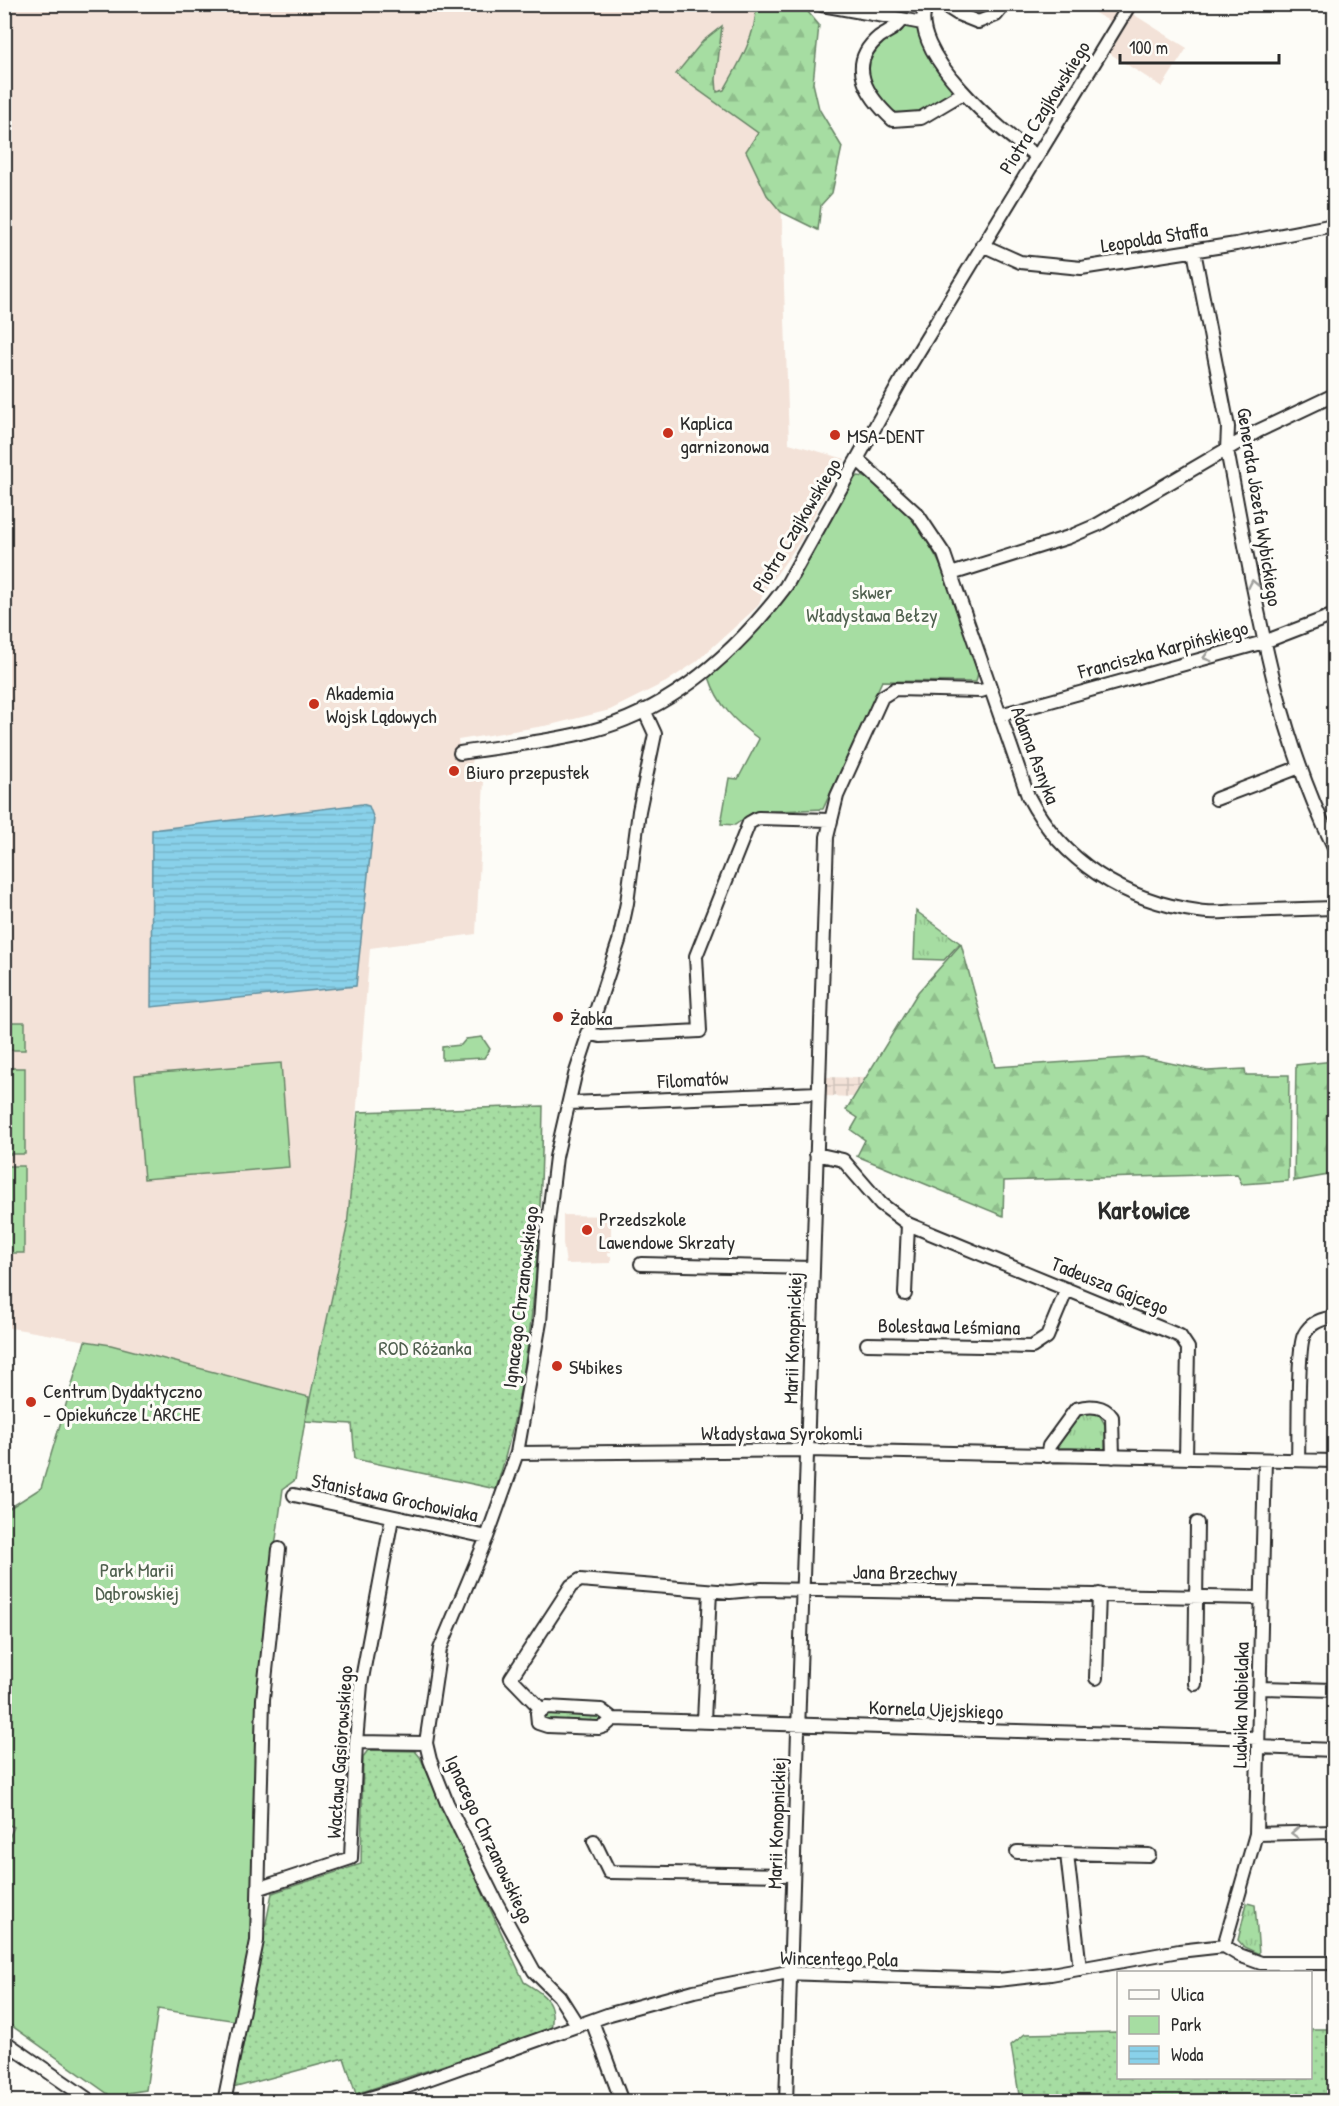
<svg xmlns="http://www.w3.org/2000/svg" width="1339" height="2106" font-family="'Patrick Hand',sans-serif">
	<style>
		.built { fill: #f3e2d8 }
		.industrial { fill: url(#industrial-grid) }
		.grass { fill: url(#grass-tufts); stroke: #688466; stroke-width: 1.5 }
		.forest { fill: url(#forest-firs); stroke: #688466; stroke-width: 1.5 }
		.park { fill: #a6dda2; stroke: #688466; stroke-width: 1.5 }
		.garden { fill: url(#garden-dots); stroke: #688466; stroke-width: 1.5 }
		.water { fill: url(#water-rules); stroke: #638f9e; stroke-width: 1.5 }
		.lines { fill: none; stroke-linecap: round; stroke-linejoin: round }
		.minor-casing { stroke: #2b2b2b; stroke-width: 16 }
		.minor { stroke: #fdfcf7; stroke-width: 12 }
		.oneway { stroke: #9e9e9b }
		.poi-dot { fill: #c8321e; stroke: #fdfcf7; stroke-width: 2 }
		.labels { text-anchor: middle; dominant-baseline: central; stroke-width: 6; stroke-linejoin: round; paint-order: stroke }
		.street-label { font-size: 20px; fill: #2b2b2b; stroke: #fdfcf7 }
		.poi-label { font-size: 20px; fill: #2b2b2b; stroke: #fdfcf7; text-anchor: start }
		.park-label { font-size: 20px; fill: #50604f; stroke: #fdfcf7 }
		.district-label { font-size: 26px; font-weight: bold; fill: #2b2b2b; stroke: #fdfcf7 }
	</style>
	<defs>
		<pattern id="industrial-grid" width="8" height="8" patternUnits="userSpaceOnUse" patternTransform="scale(1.5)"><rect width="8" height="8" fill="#f3e2d8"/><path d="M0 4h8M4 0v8" fill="none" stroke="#d0c2ba"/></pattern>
		<pattern id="grass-tufts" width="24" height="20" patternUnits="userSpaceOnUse" patternTransform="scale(1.5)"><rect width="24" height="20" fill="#a6dda2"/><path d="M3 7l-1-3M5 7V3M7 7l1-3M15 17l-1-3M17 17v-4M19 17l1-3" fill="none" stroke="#8fbe8c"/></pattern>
		<pattern id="forest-firs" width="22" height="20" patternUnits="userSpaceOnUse" patternTransform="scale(1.5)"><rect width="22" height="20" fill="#a6dda2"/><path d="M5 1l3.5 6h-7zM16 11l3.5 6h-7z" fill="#8fbe8c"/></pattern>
		<pattern id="garden-dots" width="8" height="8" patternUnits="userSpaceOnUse" patternTransform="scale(1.5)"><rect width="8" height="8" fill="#a6dda2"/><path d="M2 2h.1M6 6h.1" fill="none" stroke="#8fbe8c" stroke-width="1.8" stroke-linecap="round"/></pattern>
		<pattern id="water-rules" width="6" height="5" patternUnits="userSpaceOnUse" patternTransform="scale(1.5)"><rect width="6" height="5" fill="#89d1ea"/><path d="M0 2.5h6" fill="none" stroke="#76b4c9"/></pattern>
	</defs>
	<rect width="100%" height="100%" fill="#fdfcf7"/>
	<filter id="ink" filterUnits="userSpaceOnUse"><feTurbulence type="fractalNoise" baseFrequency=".0167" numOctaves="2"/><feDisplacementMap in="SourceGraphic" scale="12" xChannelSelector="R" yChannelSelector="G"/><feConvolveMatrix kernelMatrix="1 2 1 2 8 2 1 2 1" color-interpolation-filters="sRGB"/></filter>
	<g filter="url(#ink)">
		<path class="built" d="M4,5h771l14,438 56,16 -46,84 -35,49 -6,14 -62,56 -30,20 -56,28 -60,15 -92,15 3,18 10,-1 2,17 11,7 -8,153 -106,14 -23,279 -38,170 -198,-52 -106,-18z
			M1080,5h42l-11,17z
			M1133,14l54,34 -25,39 -53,-34z
			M563,1215l48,1v36h-3v4h3v7l-45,1 -3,-21z"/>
		<path class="industrial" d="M824,1077l41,1 -12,19 -29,-1z"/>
		<path class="grass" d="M916,911l44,32 -16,17 -30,-1z
			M1085,1412l14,2 6,11v24l-47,-1 -2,-5 22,-30z
			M1247,1903l8,2 4,49 -15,-7 -6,-7z"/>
		<path class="forest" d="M756,5h51l1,7 11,13 -6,58 6,26 23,38 -10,46 -11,12 -3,25 -37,-18 -14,-17 -21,-44 12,-18 -82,-59 27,-33 19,-15 -6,53 1,13 7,-2c15,-26 33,-56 32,-85z
			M961,944l34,123 147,-10 65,14 38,-2 1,6h43l-1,106 -46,3 -5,-10 -233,7 -1,35 -146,-60 8,-16 -14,-10 7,-12 -12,-8 72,-118z
			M1334,1061v113l-40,7 2,-116z"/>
		<path class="park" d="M905,26h15l35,61 -1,5c-8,7 -20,19 -30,22 -31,8 -61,-17 -57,-49 2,-17 23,-33 38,-39z
			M858,476c11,0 18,9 27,16 59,49 69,112 93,181l-2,9 -94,-1 -59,128 -70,3 -18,13 -14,-1 8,-46 9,1 21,-40c-24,-17 -41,-34 -50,-62l64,-64 78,-134z
			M4,1022h21v28h-20z
			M482,1037l8,12 -6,9 -42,2v-13l19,-2 5,-6z
			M281,1063l8,104 -145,12 -9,-104z
			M4,1068h21v86h-20z
			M5,1166h19v87h-19z
			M85,1341l26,4 198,52 -14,83 -12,9 -10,72 -20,372 -16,88 -79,-12 -12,81 -19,3 -2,9 -7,-1 -113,-80 -1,-172 10,-22 -10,-4 1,-312 36,-23z"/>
		<path class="garden" d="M543,1106c-2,129 -8,258 -47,383l-141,-30 -3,-35 -47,-3 42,-194 11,-115z
			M544,1712l61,3 -2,9 -58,-1z
			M368,1750l47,1 5,6 104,225c22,14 32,19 27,48l-195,64 -12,-36 -111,30 39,-195 89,-29 2,-107z
			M1311,2029h17l3,72h-311l-9,-56 14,-11 93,-2v46h192z"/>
		<path class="water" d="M362,804l7,2 5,13 -18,167 -205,21 1,-177z"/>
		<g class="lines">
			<defs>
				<path id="minor" d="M927,4c-24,45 76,130 110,152
					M942,4l16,10 20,8 18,-7 9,-11
					M822,5l79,14
					M922,23l-21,-4c-4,10 -14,12 -22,18 -34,28 -11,60 14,83l28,-2 42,-25
					M982,245l38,17 61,6 155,-24 98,-19
					M1194,251l34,176 -1,23c26,134 45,274 107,397
					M857,459l61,56 26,39 84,242c34,66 97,105 170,115 14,3 31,0 45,0 31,-1 61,-2 91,-3
					M951,574l118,-37 28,-12 161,-94 76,-36
					M1000,715l264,-73 70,-27
					M460,753c44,-7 88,-11 131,-22 81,-21 146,-80 195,-145l117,-209 227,-373
					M1216,799l84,-32
					M587,1033l13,3 100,-5 -4,-75 53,-133 9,-5 72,2
					M569,1103l249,-10
					M816,1154l27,6 38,44 27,20 272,112 8,12 -2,110
					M641,1264l172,4
					M905,1294l3,-70
					M867,1344l165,3 15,-10 20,-48
					M517,1453l291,-3 526,11
					M1047,1456l2,-10 27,-37c13,-4 28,-4 36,8l1,40
					M1298,1460c1,-21 -1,-112 6,-125 6,-12 18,-17 30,-17
					M294,1495l193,42
					M1096,1678l3,-84
					M1195,1684l2,-161
					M1259,1688l75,2
					M541,1709l-30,-31 60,-92 9,-6 150,12 32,-3 499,9
					M613,1719l-8,7 -6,2 -52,-2 -9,-3 -1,-10 10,-6 54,3 12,9 645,19
					M704,1721l6,-130
					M356,1742l70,1
					M1258,1747l76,3
					M1256,1834l78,-2
					M594,1841l15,31 184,3
					M1017,1852l132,3
					M1067,1854l13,115
					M260,1888l91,-30 5,-116 5,-58 31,-166
					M1224,1946l32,-112 9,-374
					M592,2021l30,81
					M578,2026l-19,-30 -25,-25 -38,-69 -49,-99 -17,-43 -4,-17 14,-94 47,-112 30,-84 23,-131 6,-83 10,-82 19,-82 44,-134 8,-38 12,-92 16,-77 -11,-24
					M4,2041l88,61
					M224,2102l33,-161 6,-242 16,-150
					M356,2102l44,-13 210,-75 84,-23 89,-18 215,7 53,-6 128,-23 45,-5 15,9 22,8h73
					M786,2102l41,-1265 10,-41 45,-99 13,-8 86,2 9,-3"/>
			</defs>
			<use href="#minor" class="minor-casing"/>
			<use href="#minor" class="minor"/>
		</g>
		<defs><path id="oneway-chevron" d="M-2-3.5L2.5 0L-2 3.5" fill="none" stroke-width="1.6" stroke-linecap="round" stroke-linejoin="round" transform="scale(1.5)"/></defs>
		<g class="oneway">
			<use href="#oneway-chevron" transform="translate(1253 584) rotate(-101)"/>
			<use href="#oneway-chevron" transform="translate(1207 657) rotate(164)"/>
			<use href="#oneway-chevron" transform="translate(1295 1833) rotate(178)"/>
		</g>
	</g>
	<g class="poi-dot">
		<circle cx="668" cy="433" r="6"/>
		<circle cx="835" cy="435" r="6"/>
		<circle cx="314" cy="704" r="6"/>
		<circle cx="454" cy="771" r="6"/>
		<circle cx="558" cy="1017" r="6"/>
		<circle cx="587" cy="1230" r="6"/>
		<circle cx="557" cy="1366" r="6"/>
		<circle cx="31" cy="1402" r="6"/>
	</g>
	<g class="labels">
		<g class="street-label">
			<text transform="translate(1044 107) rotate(-58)">Piotra Czajkowskiego</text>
			<text transform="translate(1154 237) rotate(-9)">Leopolda Staffa</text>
			<text transform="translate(1260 507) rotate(81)">Generała Józefa Wybickiego</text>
			<text transform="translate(796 525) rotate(-59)">Piotra Czajkowskiego</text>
			<text transform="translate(1163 649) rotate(-15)">Franciszka Karpińskiego</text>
			<text transform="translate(1036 755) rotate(69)">Adama Asnyka</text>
			<text transform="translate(693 1079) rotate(-3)">Filomatów</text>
			<text transform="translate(1110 1285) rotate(22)">Tadeusza Gajcego</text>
			<text transform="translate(520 1297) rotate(-83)">Ignacego Chrzanowskiego</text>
			<text transform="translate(949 1326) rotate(1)">Bolesława Leśmiana</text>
			<text transform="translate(792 1338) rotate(-88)">Marii Konopnickiej</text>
			<text x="782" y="1432">Władysława Syrokomli</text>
			<text transform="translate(395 1497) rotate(12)">Stanisława Grochowiaka</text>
			<text transform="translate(905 1572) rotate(1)">Jana Brzechwy</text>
			<text transform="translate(1240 1705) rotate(-89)">Ludwika Nabielaka</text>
			<text transform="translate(936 1709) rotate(2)">Kornela Ujejskiego</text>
			<text transform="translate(339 1752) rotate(-86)">Wacława Gąsiorowskiego</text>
			<text transform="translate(776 1823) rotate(-88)">Marii Konopnickiej</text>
			<text transform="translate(490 1839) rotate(65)">Ignacego Chrzanowskiego</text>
			<text transform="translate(839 1958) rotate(1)">Wincentego Pola</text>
		</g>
		<g class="poi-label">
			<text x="680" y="422">Kaplica<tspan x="680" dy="23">garnizonowa</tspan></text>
			<text x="847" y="435">MSA-DENT</text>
			<text x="326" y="692">Akademia<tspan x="326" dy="23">Wojsk Lądowych</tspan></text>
			<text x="466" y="771">Biuro przepustek</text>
			<text x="570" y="1017">Żabka</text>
			<text x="599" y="1218">Przedszkole<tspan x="599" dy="23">Lawendowe Skrzaty</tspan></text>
			<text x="569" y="1366">S4bikes</text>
			<text x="43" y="1390">Centrum Dydaktyczno<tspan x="43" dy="23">- Opiekuńcze L'ARCHE</tspan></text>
		</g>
		<g class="park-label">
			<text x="872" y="591">skwer<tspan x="872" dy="23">Władysława Bełzy</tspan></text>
			<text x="425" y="1347">ROD Różanka</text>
			<text x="137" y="1569">Park Marii<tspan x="137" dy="23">Dąbrowskiej</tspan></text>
		</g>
		<g class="district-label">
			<text x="1144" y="1209">Karłowice</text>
		</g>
	</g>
	<rect width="1339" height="2106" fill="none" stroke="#fdfcf7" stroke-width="24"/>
	<rect x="12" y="12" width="1315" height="2082" fill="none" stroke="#2b2b2b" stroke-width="2" filter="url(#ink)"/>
	<rect x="1117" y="1971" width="195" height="108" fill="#fdfcf7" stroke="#a9a8a5" stroke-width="1.5"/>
	<rect x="1129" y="1990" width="30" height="9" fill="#fdfcf7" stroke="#a9a8a5" stroke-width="1.5"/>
	<text x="1171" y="2001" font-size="18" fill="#2b2b2b">Ulica</text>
	<rect x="1129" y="2016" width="30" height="18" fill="#a6dda2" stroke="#a9a8a5" stroke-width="1.5"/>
	<text x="1171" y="2031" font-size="18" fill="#2b2b2b">Park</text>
	<rect x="1129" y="2046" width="30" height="18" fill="url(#water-rules)" stroke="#a9a8a5" stroke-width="1.5"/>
	<text x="1171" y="2061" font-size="18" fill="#2b2b2b">Woda</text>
	<path d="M1120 54v9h159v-9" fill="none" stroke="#2b2b2b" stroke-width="3"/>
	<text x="1129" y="54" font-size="18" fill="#2b2b2b" stroke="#fdfcf7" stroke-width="4.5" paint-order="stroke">100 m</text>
</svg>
